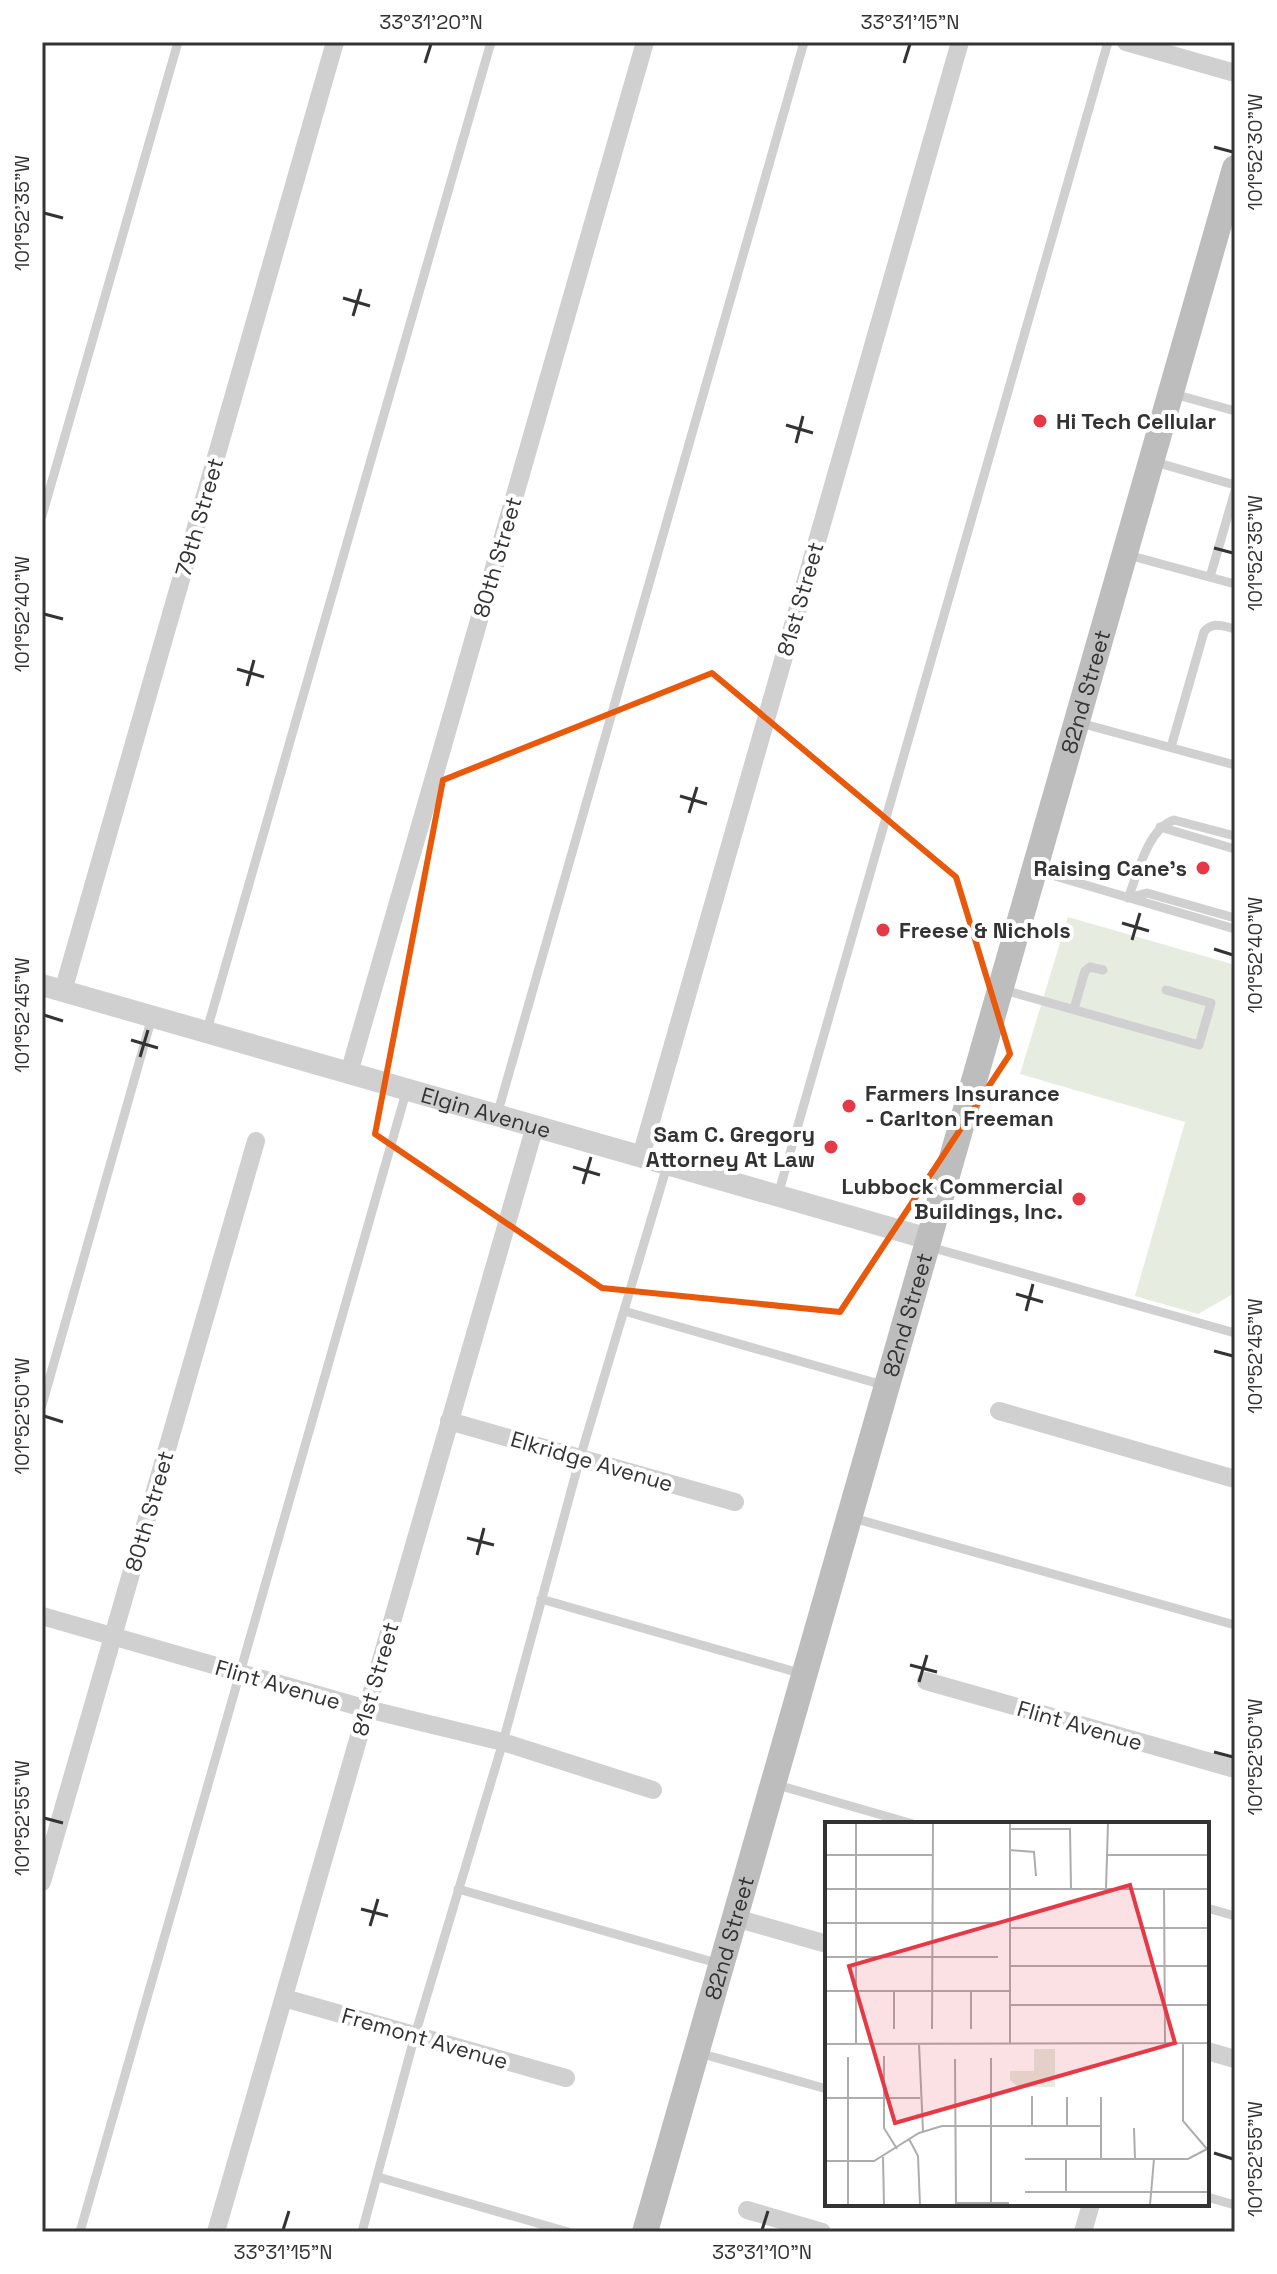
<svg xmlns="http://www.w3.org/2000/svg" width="1277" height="2274" font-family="'Space Grotesk',sans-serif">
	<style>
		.green { fill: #e6ecdf }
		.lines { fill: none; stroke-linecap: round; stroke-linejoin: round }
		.service { stroke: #d0d0d0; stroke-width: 9 }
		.minor { stroke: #d0d0d0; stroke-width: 18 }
		.tertiary { stroke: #d0d0d0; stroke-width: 22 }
		.secondary { stroke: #bdbdbd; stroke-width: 26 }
		.marked { fill: none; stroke: #e8590c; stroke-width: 6; stroke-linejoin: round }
		.ticks { fill: none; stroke: #333; stroke-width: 3 }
		.poi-dot { fill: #e63946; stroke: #fff; stroke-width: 3 }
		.labels { text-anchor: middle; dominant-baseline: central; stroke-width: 8; stroke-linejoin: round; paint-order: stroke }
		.poi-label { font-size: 22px; font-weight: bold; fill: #333; stroke: #fff; text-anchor: start }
		.street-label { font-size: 22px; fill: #333; stroke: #fff }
		.inset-road { fill: none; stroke: #adadad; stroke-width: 2 }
		.view { fill: #e63946; fill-opacity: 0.15; stroke: #e63946; stroke-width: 4 }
		.inset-edge { fill: none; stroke: #333; stroke-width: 4 }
		.neatline { fill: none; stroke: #333; stroke-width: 3 }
		.ticks-label { font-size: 20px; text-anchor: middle; fill: #333 }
	</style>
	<rect width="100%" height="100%" fill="#fff"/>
	<path class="green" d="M1068,917l167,48v328l-37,21 -63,-18 50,-174 -165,-48z"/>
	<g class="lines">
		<path class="service" d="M1174,394l61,17
			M1155,462l80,23
			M42,516l136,-474
			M1128,555l107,29
			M1210,577l25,-86
			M1080,723l155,42
			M1171,747l33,-115c8,-11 19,-6 31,-3
			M1160,827l75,22
			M1038,871l197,58
			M1131,897l16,-4 88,25
			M1128,898c10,-24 19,-69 46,-78l61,16
			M1004,990l195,55 12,-42 -45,-13
			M1074,1009l11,-38 5,-4 13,3
			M207,1030l284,-988
			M497,1115l307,-1073
			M778,1195l330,-1153
			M930,1247l305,86
			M624,1311l259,74
			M42,1405l110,-388
			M853,1518l382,107
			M541,1599l262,75
			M774,1784l139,40
			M458,1889l262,75
			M1207,1908l28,8
			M699,2053l128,36
			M378,2177l190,55
			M1207,2197l28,8
			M80,2232l327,-1143
			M362,2232l53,-197 88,-293 77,-284 87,-292"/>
		<path class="minor" d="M1126,42l109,31
			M63,991l272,-949
			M349,1073l296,-1031
			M641,1156l319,-1114
			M999,1411l236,68
			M449,1421l286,81
			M42,1616l325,93 136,33 150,48
			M926,1681l309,88
			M42,1882l214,-741
			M735,1918l92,26
			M284,1998l282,80
			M1207,2051l28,8
			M747,2210l75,22
			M216,2232l319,-1106
			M1083,2232l8,-28"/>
		<path class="tertiary" id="s1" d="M42,985l887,254"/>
		<path class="secondary" id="s2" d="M645,2232l590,-2064"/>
	</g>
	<path class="marked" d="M712,673l244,204 54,177 -170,258 -238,-24 -227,-154 68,-354z"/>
	<path class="ticks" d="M425,63l6,-19M904,63l6,-19M1214,147l19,5M44,213l19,5M343,298l27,8M353,316l8,-27M786,425l27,8M796,443l7,-27M1214,548l19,5M44,614l19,5M237,669l27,8M247,686l7,-26M680,796l27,8M689,813l8,-26M1122,923l27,8M1132,940l8,-27M1214,949l19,6M44,1015l19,6M131,1040l27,8M140,1057l8,-27M573,1167l27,8M583,1184l8,-27M1016,1294l27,8M1026,1311l7,-27M1214,1351l19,5M44,1416l19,6M467,1538l27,7M477,1555l7,-27M910,1665l27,7M919,1682l8,-27M1214,1752l19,5M44,1818l19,5M361,1909l27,7M370,1926l8,-27M1214,2153l19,6M283,2230l6,-19M762,2230l6,-19"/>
	<g class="poi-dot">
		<circle cx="1040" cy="421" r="8"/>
		<circle cx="1203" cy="868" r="8"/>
		<circle cx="883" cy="930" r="8"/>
		<circle cx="849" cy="1106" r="8"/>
		<circle cx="831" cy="1147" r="8"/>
		<circle cx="1079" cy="1199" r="8"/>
	</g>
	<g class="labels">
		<g class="poi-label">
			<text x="1056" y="421">Hi Tech Cellular</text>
			<text x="1187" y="868" text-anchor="end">Raising Cane's</text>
			<text x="899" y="930">Freese &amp; Nichols</text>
			<text x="865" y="1093">Farmers Insurance<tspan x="865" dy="25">- Carlton Freeman</tspan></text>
			<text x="815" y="1134" text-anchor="end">Sam C. Gregory<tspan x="815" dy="25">Attorney At Law</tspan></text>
			<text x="1063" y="1186" text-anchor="end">Lubbock Commercial<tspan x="1063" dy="25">Buildings, Inc.</tspan></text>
		</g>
		<g class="street-label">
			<text transform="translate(199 517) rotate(-74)">79th Street</text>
			<text transform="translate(497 557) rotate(-74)">80th Street</text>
			<text transform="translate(800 599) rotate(-74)">81st Street</text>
			<text stroke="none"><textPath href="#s2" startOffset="1602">82nd Street</textPath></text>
			<text stroke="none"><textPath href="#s1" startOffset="462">Elgin Avenue</textPath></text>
			<text stroke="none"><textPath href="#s2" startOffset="954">82nd Street</textPath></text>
			<text transform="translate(592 1461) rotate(16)">Elkridge Avenue</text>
			<text transform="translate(149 1511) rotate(-74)">80th Street</text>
			<text transform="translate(375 1679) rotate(-74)">81st Street</text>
			<text transform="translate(278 1684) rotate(16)">Flint Avenue</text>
			<text transform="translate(1080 1725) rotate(16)">Flint Avenue</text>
			<text stroke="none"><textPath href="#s2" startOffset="306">82nd Street</textPath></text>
			<text transform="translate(425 2038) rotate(16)">Fremont Avenue</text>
		</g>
	</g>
	<g transform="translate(825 1822)">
		<rect width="384" height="384" fill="#fff"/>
		<path d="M209,227h21v38h-37l-8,-7v-9h24z" fill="#e6ecdf"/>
		<path class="inset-road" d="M31,1v221M185,1v221M185,7h60l1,60M185,28l24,2 2,24M0,33h108M281,33h103M0,67h384M281,67l2,-66M339,67l1,154M0,101h174M185,106h199M0,135h173M185,144h199M0,169h185M69,169v38M146,169v38M186,183h198M383,183v38M107,207l1,-206M0,222l384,-1M94,222l4,87M358,222v77l24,28M59,234v72l13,21M23,235v148M130,237l1,146M207,274v30M242,275v28M0,276h95M309,306l1,31M84,317l9,17 2,49M58,335l1,48M200,337h163l19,-10M241,337v33M276,337v-62M0,339h49l45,-28 23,-7h159M200,370h184M131,381h53M166,383v-147M325,383l4,-46"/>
		<path class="view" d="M305,63l45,158 -280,80 -46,-157z"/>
		<rect width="384" height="384" class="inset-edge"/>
	</g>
	<rect width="1277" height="2274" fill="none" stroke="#ffffff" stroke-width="88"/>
	<rect x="44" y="44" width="1189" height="2186" class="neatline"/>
	<g class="ticks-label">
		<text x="431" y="29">33°31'20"N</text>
		<text x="910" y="29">33°31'15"N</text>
		<text transform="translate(1255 152) rotate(-90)" y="7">101°52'30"W</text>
		<text transform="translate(22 213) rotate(-90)" y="7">101°52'35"W</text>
		<text transform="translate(1255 553) rotate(-90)" y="7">101°52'35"W</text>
		<text transform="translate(22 614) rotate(-90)" y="7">101°52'40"W</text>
		<text transform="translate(1255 955) rotate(-90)" y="7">101°52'40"W</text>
		<text transform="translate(22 1015) rotate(-90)" y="7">101°52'45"W</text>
		<text transform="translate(1255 1356) rotate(-90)" y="7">101°52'45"W</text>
		<text transform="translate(22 1416) rotate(-90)" y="7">101°52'50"W</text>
		<text transform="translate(1255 1757) rotate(-90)" y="7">101°52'50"W</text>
		<text transform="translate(22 1818) rotate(-90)" y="7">101°52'55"W</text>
		<text transform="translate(1255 2159) rotate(-90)" y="7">101°52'55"W</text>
		<text x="283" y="2259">33°31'15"N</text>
		<text x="762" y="2259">33°31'10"N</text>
	</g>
</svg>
